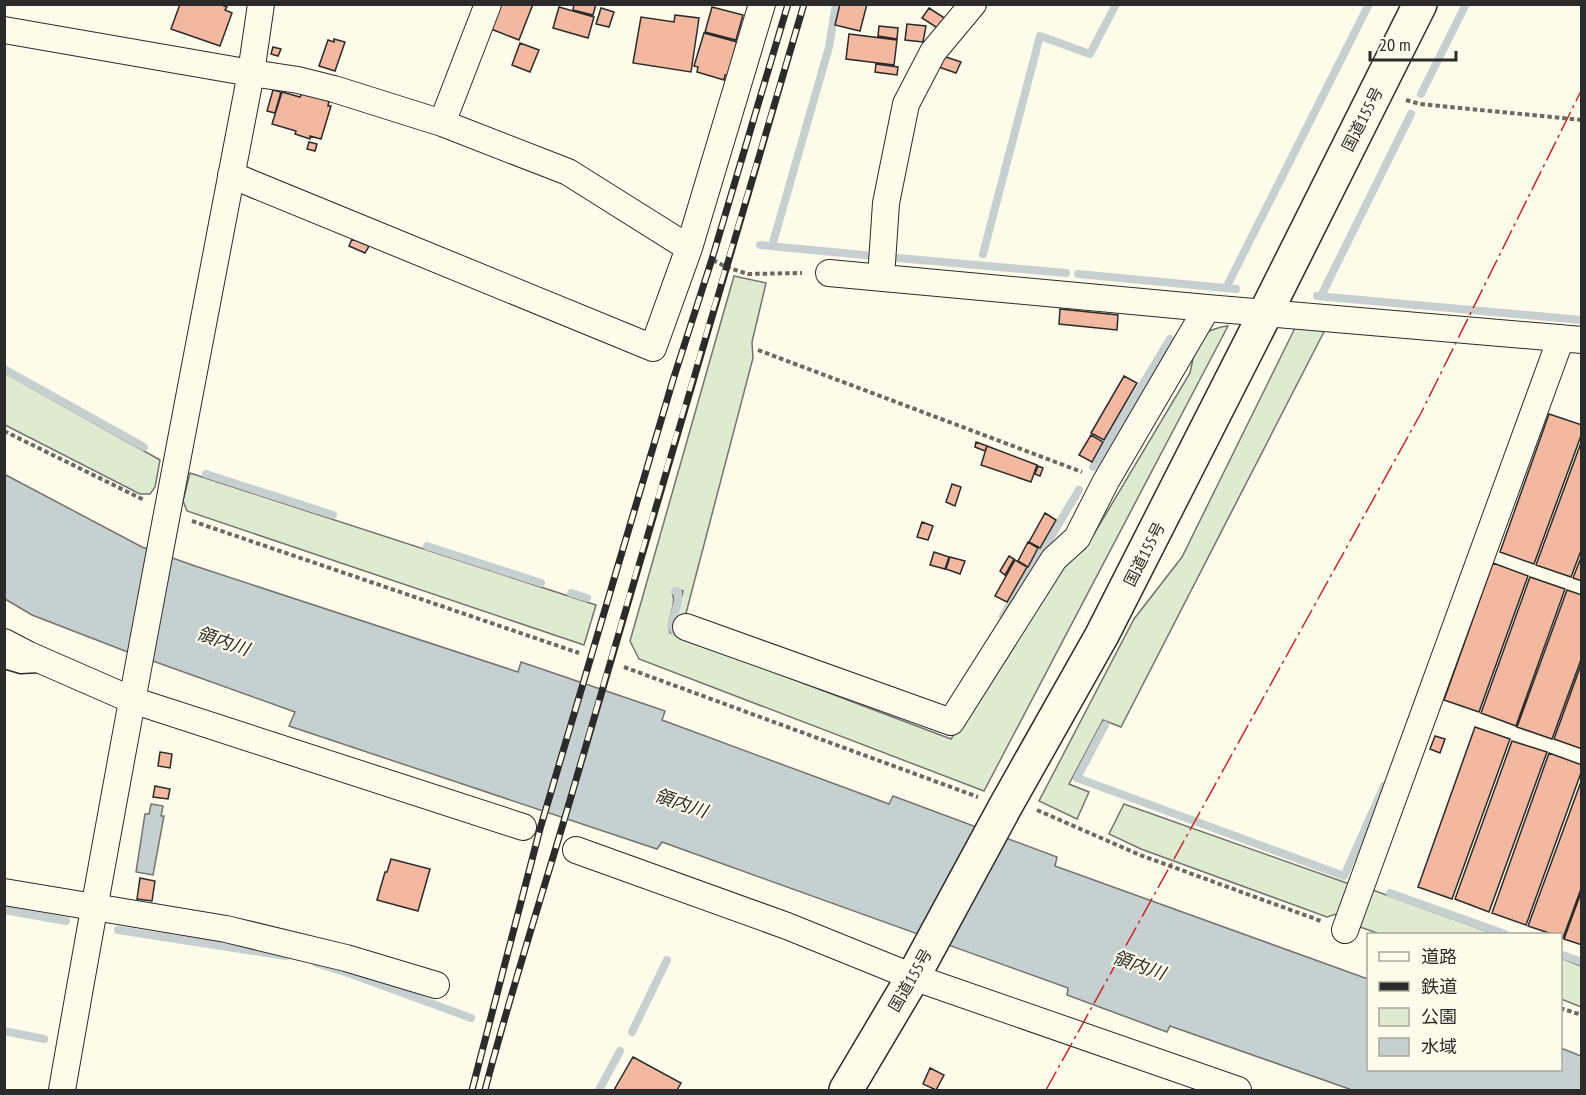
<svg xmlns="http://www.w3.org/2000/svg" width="1586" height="1095" font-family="'PT Sans Narrow','Noto Sans JP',sans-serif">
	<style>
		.green { fill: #deebd1; stroke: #74746e; stroke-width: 1.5 }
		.water { fill: #c7d0d0; stroke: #74746e; stroke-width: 1.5 }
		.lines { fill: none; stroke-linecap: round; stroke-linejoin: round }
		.stream { stroke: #c7d0d0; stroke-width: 8 }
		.building { fill: #f2b8a0; stroke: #2b2b2b; stroke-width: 1.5 }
		.lane-casing { stroke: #2b2b2b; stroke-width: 15 }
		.street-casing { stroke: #2b2b2b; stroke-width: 28 }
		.highway-casing { stroke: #2b2b2b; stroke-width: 36 }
		.path { stroke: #6a6964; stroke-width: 4; stroke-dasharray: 4.5 3; stroke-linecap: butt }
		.lane { stroke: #fdfbea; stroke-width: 12 }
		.street { stroke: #fdfbea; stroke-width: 26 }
		.highway { stroke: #fdfbea; stroke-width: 33 }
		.rail-casing { stroke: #2b2b2b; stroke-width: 7 }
		.rail { stroke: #fdfbea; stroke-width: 4.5; stroke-dasharray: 14; stroke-linecap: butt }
		.power { stroke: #c62828; stroke-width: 1.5; stroke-dasharray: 21 4.5 3 4.5; stroke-linecap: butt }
		.labels { text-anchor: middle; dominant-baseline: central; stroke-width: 4.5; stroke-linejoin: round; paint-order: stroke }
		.street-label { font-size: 16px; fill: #2b2b2b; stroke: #fdfbea }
		.water-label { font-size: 18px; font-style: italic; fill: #2b2b2b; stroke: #fdfbea }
	</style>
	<rect width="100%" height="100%" fill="#fdfbea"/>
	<path class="green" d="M734,276l32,7 -14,59 1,16 -68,259 -11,9 9,-35 -8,-3 -3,4c6,14 -7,26 -2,41l281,106 109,-174 25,-16 105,-176 6,-29 7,-11 18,-6 7,-1 -244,465 -345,-132 -9,-18z
		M1310,323l18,1 -207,403 -18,-7 -34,64 20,8 -12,27 -38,-18 95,-182 48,-62 113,-229z
		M5,373l155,87 -5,27 -5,7h-10l-135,-69z
		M190,473l406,132 -12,40 -397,-134 -4,-10z
		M1124,804l231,82 -12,26 -16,5 -186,-68 -32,-15z
		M1367,888l128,46h-115l-20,-7z
		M1561,958l20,8v41l-20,-8z"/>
	<path class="water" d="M4,474l138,73 53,19 323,106 3,-10 144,49 -3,9 227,84 4,-8 164,61 -2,9 313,113v91h192l1,-22 20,8v34h-229l-182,-64 -3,6 -100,-37 1,-7 -406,-146 -5,7 -368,-123 6,-14 -170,-61 -93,-36 -27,-16z
		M151,804l12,2 -2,10h3l-11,59 -17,-3 9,-58h4z"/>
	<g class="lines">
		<path class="stream" d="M1421,94l45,-90
			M760,245l114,11
			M772,246l57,-199 7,-43
			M983,254l57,-218 50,18 26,-50
			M898,258l168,15
			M1078,274l158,15
			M1226,288l143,-284
			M1317,296l265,24
			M1321,296l90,-182
			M4,369l140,78
			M1093,467l77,-128
			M206,474l127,41
			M427,546l114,37
			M675,591l3,1v10l-7,23 4,8 10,3
			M571,593l16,5
			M1003,616l76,-126
			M1105,725l-28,53 267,98 40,-90
			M1390,893l115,41
			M4,910l62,11
			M118,930l168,26
			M1560,954l22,8
			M316,963l35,11 120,44
			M4,1031l40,8
			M632,1032l35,-72
			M599,1090l21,-39"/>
	</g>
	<path class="building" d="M180,4h39l8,3 -2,3 7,3 -12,33 -49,-17z
		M500,4h33l-14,36 -28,-11z
		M574,4h22l-3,11 -20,-5z
		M840,4h27l-7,27 -25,-6z
		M559,7l35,10 -6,21 -35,-10z
		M712,7l31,8 -7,25 -31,-8z
		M601,8l13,4 -5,15 -13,-3z
		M929,8l17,11 -7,10 -17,-11z
		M675,15l24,3 -8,54 -58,-9 8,-46 33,5z
		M907,24l19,2 -3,16 -18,-2z
		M879,26l19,2 -1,11 -19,-3z
		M704,33l33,9 -9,33h-3l-1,5 -27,-8 1,-5 -4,-1z
		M849,34l48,6 -3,25 -48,-6z
		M334,39l11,3 -10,29 -16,-5 9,-26 6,2z
		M520,43l19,7 -9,22 -18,-7z
		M273,47l8,2 -3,7 -7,-2z
		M940,55l21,7 -5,11 -20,-7z
		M876,64l22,3 -1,8 -22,-3z
		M273,90l8,2 -6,21 -8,-2z
		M282,92l18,5 2,-4 27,8 -1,5h3l-10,33 -11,-3v3l-15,-5 1,-3 -24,-7z
		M309,142l8,2 -2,7 -8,-2z
		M352,239l17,7 -4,7 -16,-7z
		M1060,309l58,6 -1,15 -58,-6z
		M1124,376l13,7 -33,57 -13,-7z
		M1549,414l33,11v8l-48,131 -34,-12z
		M1091,435l12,7 -11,20 -13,-7z
		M1582,440v108l-11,29 -35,-12z
		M976,442l11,4 -2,5 -10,-4z
		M987,446l50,19 -6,17 -50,-17z
		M1038,466l5,2 -3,8 -5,-2z
		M952,484l9,3 -6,19 -9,-4z
		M1045,513l11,7 -16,28 -11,-6z
		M922,522l11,4 -5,14 -11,-3z
		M1028,542l10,6 -10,19 -10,-6z
		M934,552l15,5 -4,12 -15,-4z
		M1582,555v26l-9,-3z
		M1009,556l5,3 -9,16 -5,-4z
		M950,557l15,4 -5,13 -14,-5z
		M1015,560l12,7 -20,35 -12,-6z
		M1493,563l35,13 -49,136 -35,-12z
		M1530,577l35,12 -49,137 -35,-13z
		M1567,590l15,5v62l-30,82 -35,-12z
		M1582,662v87l-28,-10z
		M1475,727l35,12 -58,160 -34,-12z
		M1435,736l10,3 -5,14 -10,-4z
		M1512,741l35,11 -58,160 -34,-13z
		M160,752l12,2 -2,14 -12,-2z
		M1549,753l33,12v5l-56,155 -34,-12z
		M1582,779v107l-19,52 -3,-1v-3h-8l-24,-8z
		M155,786l15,3 -2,10 -15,-2z
		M391,859l39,10 -12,42 -41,-11 8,-28h2z
		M140,878l15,3 -3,20 -15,-2z
		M1582,890v55l-18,-6z
		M633,1057l48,26 -4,7h-63z
		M930,1068l14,7 -8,15 -13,-6z"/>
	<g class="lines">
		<defs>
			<path id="lane" d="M4,662l17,5 18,-1"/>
			<path id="street" d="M4,30l247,43 47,7 36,9 108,34 126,49 121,76
				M442,123l46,-119
				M231,175l422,173 36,-100 73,-244
				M829,273l378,35 375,32
				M881,278l5,-75 20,-99 27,-52 40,-48
				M686,627l265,95 103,-163 23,-21 29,-57 101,-173
				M4,642l25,13 103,45 391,127
				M576,850l211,76 126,51 325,113
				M4,892l222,37 120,29 90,27
				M1345,930l216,-592
				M62,1090c59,-339 124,-678 189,-1017l10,-69"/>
			<path id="highway" d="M846,1090l67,-113 92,-170 97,-172 164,-323 154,-308"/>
		</defs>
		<use href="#lane" class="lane-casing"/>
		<use href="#street" class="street-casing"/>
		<use href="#highway" class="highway-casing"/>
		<path class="path" d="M1406,100l14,4 162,16
			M713,260l13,7 22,7 54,-1
			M758,350l324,122
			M4,431l140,69
			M192,521l387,132
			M624,667l354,130
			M1037,810l103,45 181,66
			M1560,1008l22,7"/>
		<use href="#lane" class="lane"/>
		<use href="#street" class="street"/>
		<use href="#highway" class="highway"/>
		<defs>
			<path id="rail" d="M472,1090l68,-261 133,-449 39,-121 76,-255
				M485,1090c26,-100 59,-200 88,-300 75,-262 153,-524 231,-786"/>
		</defs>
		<use href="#rail" class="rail-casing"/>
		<use href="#rail" class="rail"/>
		<path class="power" d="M1046,1090l375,-677 161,-324"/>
	</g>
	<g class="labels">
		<g class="street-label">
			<text transform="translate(1362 119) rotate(-63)">国道155号</text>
			<text transform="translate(1144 554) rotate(-63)">国道155号</text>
			<text transform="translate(910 980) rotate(-60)">国道155号</text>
		</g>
		<g class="water-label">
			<text transform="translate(223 641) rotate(19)">領内川</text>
			<text transform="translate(681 803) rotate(19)">領内川</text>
			<text transform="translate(1139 965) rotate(19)">領内川</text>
		</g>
	</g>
	<rect width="1586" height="1095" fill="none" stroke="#2b2b2b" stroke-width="12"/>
	<rect x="1367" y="933" width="195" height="138" fill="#fdfbea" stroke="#a9a89e" stroke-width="1.5"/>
	<rect x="1379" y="952" width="30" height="9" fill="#fdfbea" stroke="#a9a89e" stroke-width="1.5"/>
	<text x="1421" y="963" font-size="18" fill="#2b2b2b">道路</text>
	<rect x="1379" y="982" width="30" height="9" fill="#2b2b2b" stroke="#a9a89e" stroke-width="1.5"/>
	<text x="1421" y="993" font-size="18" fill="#2b2b2b">鉄道</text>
	<rect x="1379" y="1008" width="30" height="18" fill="#deebd1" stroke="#a9a89e" stroke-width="1.5"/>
	<text x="1421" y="1023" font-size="18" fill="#2b2b2b">公園</text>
	<rect x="1379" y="1038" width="30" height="18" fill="#c7d0d0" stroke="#a9a89e" stroke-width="1.5"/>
	<text x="1421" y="1053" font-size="18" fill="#2b2b2b">水域</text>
	<path d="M1370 51v9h86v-9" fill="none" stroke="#2b2b2b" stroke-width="3"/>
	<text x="1379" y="51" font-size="18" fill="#2b2b2b" stroke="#fdfbea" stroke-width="4.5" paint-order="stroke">20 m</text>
</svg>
